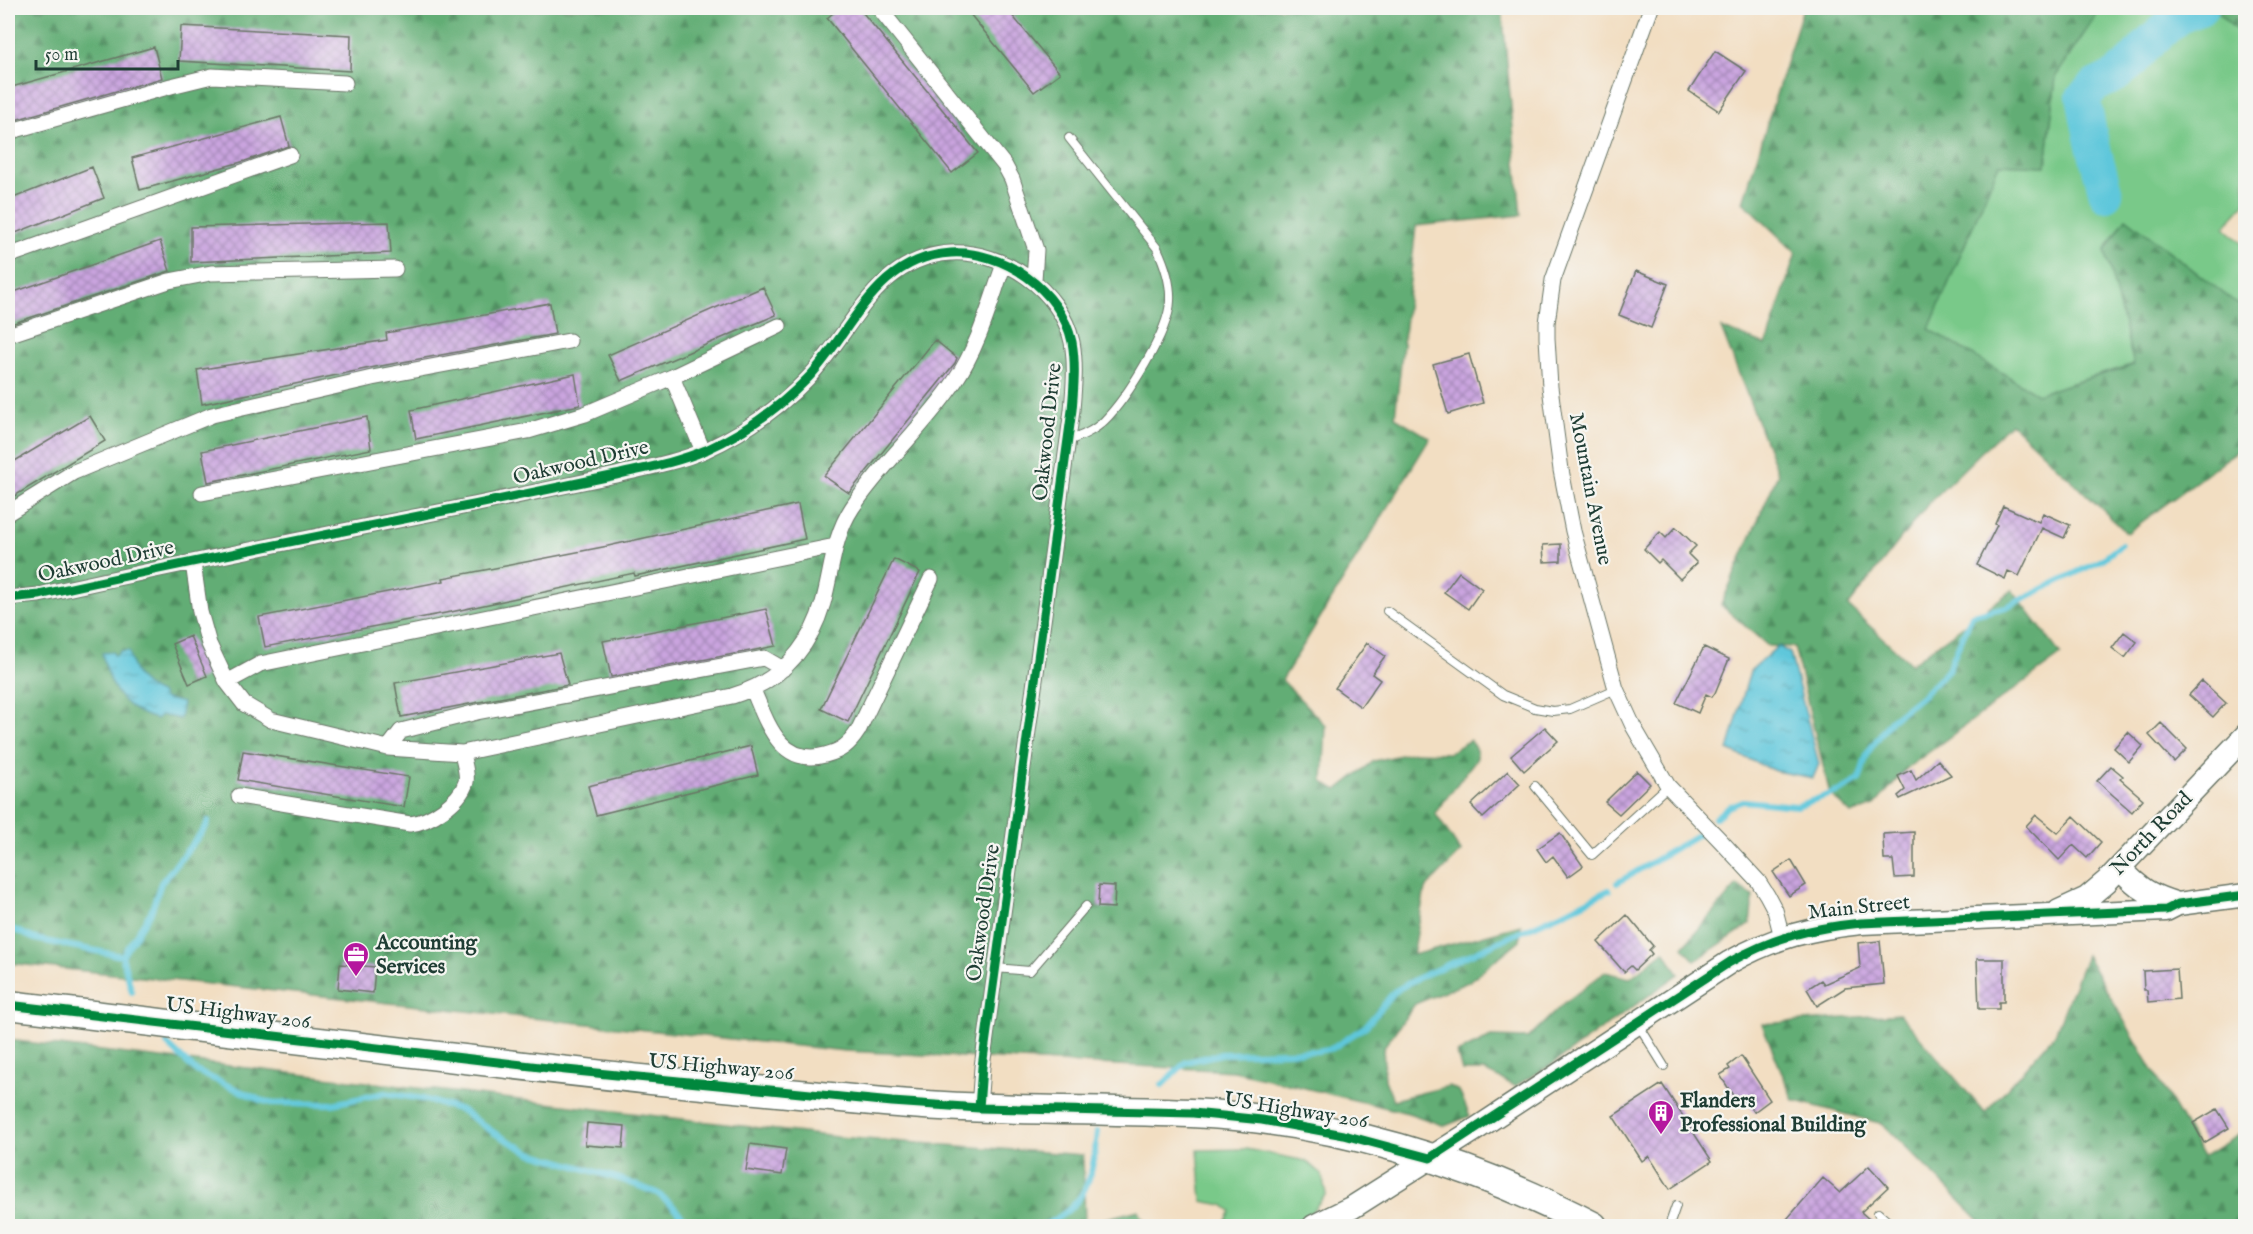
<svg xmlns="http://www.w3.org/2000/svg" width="2253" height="1234" font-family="'IM FELL English',serif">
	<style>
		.green { fill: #79c989; stroke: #4c835e; stroke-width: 1.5 }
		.forest { fill: url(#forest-firs); stroke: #407554; stroke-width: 1.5 }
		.water { fill: url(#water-ripples); stroke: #3f8288; stroke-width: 1.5 }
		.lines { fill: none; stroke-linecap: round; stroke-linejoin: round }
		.stream { stroke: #5fc7db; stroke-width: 6 }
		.river { stroke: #5fc7db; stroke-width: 34 }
		.building { fill: url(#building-cross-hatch) }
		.lane-casing { stroke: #697566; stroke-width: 10 }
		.street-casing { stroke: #697566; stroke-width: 17 }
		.secondary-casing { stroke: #697566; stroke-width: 25 }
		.highway-casing { stroke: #697566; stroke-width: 31 }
		.lane { stroke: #fff; stroke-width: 8 }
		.street { stroke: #fff; stroke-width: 15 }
		.secondary { stroke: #fff; stroke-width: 22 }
		.highway { stroke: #fff; stroke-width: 28 }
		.cycleway-casing { stroke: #f6f6f2; stroke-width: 13 }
		.cycleway { stroke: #00873e; stroke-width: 9 }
		.labels { text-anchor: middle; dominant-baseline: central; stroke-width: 4.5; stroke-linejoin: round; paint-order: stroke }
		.street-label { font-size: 21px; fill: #1f3d34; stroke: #f6f6f2 }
		.poi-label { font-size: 21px; font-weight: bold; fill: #1f3d34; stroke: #f6f6f2; text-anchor: start }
	</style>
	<defs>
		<pattern id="forest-firs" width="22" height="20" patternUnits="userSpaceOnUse" patternTransform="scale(1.5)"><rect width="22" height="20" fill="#62ad75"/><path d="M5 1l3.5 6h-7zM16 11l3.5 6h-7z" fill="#508e61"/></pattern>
		<pattern id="water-ripples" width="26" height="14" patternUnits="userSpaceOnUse" patternTransform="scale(1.5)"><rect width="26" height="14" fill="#5fc7db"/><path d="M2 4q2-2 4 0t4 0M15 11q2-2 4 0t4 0" fill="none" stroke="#4ea3b2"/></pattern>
		<pattern id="building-cross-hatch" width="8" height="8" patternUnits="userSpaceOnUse" patternTransform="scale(1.5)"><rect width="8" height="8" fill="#caa4df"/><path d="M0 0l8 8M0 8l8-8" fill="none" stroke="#a387b6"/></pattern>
	</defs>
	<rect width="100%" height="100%" fill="#f6f6f2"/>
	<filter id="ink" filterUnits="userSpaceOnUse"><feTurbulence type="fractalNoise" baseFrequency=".0167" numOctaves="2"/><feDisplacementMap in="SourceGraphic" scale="12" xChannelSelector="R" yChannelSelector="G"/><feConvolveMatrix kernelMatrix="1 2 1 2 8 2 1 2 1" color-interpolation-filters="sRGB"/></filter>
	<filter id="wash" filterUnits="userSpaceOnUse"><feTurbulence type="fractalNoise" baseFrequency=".008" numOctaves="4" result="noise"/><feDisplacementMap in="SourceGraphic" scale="24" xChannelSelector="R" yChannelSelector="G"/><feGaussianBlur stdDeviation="1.35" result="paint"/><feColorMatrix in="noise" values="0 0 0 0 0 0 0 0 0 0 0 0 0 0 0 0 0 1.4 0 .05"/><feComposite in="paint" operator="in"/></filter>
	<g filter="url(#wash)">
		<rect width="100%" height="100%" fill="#f2dec2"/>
		<path class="green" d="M2101,8h114l2,4 28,26v165l-21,24 21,19v64l-119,-92 -21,32 29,114 -97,30 -108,-65 70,-165 47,2 10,-90z
			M1246,1149l60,12 16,14 4,19 -18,22 -28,10h-57l8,-15 -8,-6 -21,-4 -4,-51z"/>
		<path class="forest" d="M8,8h1494l19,207 -105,11 -21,191 35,21 -148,242 44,46 -3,56 14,8 37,-29 41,-9 34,1 21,-13 7,12v6l-42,55 26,39 -36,37 -12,66 108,-30 -1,15 -52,42 -53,22 -32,44 2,32 8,20 56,-14 10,5 11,25 -25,10 -37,-13 -174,-42 -389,-20 -837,-88z
			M1803,8h298l-45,68 -10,90 -47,-2 -70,165 108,65 97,-29 -29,-115 21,-32 119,92v135l-118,88 -116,-110 -83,81 -80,102 63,58 101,-74 49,65 -155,114 -32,37 -23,8 -21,-20 -36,-147 -26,-1 -47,-41 57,-131 -57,-146 45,17 30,-92 -53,-51z
			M2215,8h30v30l-28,-26z
			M1737,885l16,11 -3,28 -55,37 -12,-14z
			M1664,951l15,23 -128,91 -36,21 -31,-15h-22l-5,-18 34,-16 37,1 35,-34 42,-32 25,6z
			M2086,955l117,202 42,-26v95h-260l-102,-102 -90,-24 -31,-76 138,-10 85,99 70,-79z
			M8,1040l829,97 246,18 2,69 53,-14 10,16h-1140z"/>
		<path class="water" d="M1778,646l12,7 29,111 -6,14 -38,-7 -47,-21 22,-79z
			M120,651h9c3,22 12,35 33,43l1,4 20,5 -3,16 -19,-4 -5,4c-35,-10 -46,-32 -54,-66l11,-1 1,3h3z"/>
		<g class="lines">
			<path class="stream" d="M1715,818l13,-11 15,-6 54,5 45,-16 17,-10 9,-28 23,-32 32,-25 25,-25 24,-55 34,-8 96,-47 19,-15
				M1617,883l82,-49
				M8,927l27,12 87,17
				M132,992l-10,-36 29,-44 10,-29 45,-56 2,-6
				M167,1044l29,27 64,29 12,3 60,1 53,-11 38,6 38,11 35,24 35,19 89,26 37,14 16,13 17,20
				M1162,1085l24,-23 35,-8 97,-3 15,-3 33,-22 29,-35 23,-13 151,-68 40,-20
				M923,1226h36
				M1042,1226c45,-19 51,-49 55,-94"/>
			<path class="river" d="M2106,194l-15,-56 -8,-41 13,-12 19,-9 16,-13 18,-20 28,-25 25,-10"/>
		</g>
		<g id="blocks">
			<path class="building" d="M839,8h20l119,145 -26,20 -125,-155z
				M965,8h41l54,65 -26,19z
				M181,26l170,9 -1,36 -171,-10z
				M154,47l8,31 -154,44v-34z
				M1715,51l31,20 -27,40 -30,-20z
				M281,117l8,29 -44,15 -105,29 -8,-32z
				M92,167l12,31 -96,38v-36z
				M389,222l2,31 -200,9v-35z
				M160,241l10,30 -162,54v-31z
				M1636,271l32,13 -17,44 -32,-13z
				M763,287l13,28 -155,66 -13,-26z
				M550,303l5,31 -185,34 -168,36 -5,-34 190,-30 -1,-7z
				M935,340l22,18 -2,5 -106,130 -25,-17z
				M1469,354l14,49 -35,11 -15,-50z
				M575,374l5,31 -164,34 -5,-29z
				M90,416l15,25 -97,59v-35z
				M367,417l4,32 -163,33 -6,-31z
				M798,504l7,35 -170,37 -1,-3 -183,39 -186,35 -6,-30 185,-36 -1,-3 165,-32z
				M2003,506l36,16 4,-9 27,12 -6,13 -22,-10 -23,48 -11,-5 -3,8 -28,-14 20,-40 -2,-1z
				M1676,527l20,19 -8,8 9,9 -17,16 -19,-19 -3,3 -14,-14 16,-17 6,6z
				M1561,544v17l-17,1 -1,-17z
				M894,559l26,13 -72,150 -27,-13z
				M1459,572l23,17 -14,20 -24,-17z
				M766,609l10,37 -165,31 -8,-36z
				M2124,632l13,10 -12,16 -13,-10z
				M190,636l17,40 -18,8 -17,-40z
				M1367,643l18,13 -13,18 8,6 -19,27 -26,-19z
				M1704,647l25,12 -14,34 -3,4 -6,-3 -8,19 -22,-10z
				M559,653l9,32 -167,32 -6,-34z
				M2202,681l24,22 -13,14 -24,-22z
				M2161,723l26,26 -13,13 -25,-27z
				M1545,727l13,14 -34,30 -13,-15z
				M2128,732l15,14 -14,16 -15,-14z
				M751,746l7,29 -162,40 -8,-29z
				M243,751l166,26 -5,30 -166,-27z
				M1938,760l13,15 -51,24 -2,-3 7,-6 -7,-14 13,-6 5,10z
				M2111,766l12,10 -3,3 23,20 -11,13 -35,-31z
				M1508,771l12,13 -37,34 -12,-13z
				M1637,771l13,13 -31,30 -14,-12z
				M2036,815l22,18 16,-17 27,26 -14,16 -14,-13 -14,15 -33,-34z
				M1914,832v45l-19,1 -2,-18h-9l-1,-26z
				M1560,833l23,33 -15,11 -15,-21 -7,6 -9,-13z
				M1791,860l15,25 -17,11 -16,-24z
				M1099,885l16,1 -1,22 -16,-1z
				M1627,915l26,31 -4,4 3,4 -17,16 -4,-4 -7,6 -26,-30z
				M1880,941l4,43 -39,4 -28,18 -10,-17 14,-9 3,4 36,-16 -2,-25z
				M1977,959h27v43h-5v7h-20z
				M340,964l35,3 -2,26 -35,-4z
				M2177,969l2,30 -31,3 -1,-12h-3l-1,-19z
				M1741,1056l29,44 -16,12 -8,-12 -7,5 -19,-30 10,-6 -2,-3z
				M1662,1084l50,77 -42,28 -21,-33 -7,5 -29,-45z
				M2217,1109l12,19 -25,15 -11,-20z
				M587,1123l38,3 -2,22 -38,-3z
				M750,1144l36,5 -4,26 -36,-5z
				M1869,1166l19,21 -27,25 17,15h-98l43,-49 17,15z"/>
		</g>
	</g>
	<g filter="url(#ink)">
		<use href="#blocks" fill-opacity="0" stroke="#697566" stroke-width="1.5"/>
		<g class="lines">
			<defs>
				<path id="lane" d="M1068,441c13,-5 26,-10 36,-20 22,-22 65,-89 66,-120 1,-18 -5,-36 -13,-53l-88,-110
					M1387,611l116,84 32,13 18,3 17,-2 46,-20
					M1535,786l57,69 76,-69
					M995,968l35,3 56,-65
					M1638,1024l26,42
					M1878,1213l15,13
					M1669,1226l7,-20"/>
				<path id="street" d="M879,8l126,158 7,13 24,71 -2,30
					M1651,8l-98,272 -6,43v15l3,49 11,83 12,61 43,158 17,37 35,60 52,54 38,41 9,14 8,15 7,27
					M8,132l163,-46 41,-10 133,7
					M8,256l282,-101
					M8,335l161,-54 42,-8 184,-4
					M672,377l31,74
					M202,493l326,-62 57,-17 87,-37 107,-51
					M8,513l66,-41 138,-57 160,-37 197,-37
					M193,563l7,49 9,32 18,38 17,22 27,16 117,28 74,5 270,-57c47,-14 77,-46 91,-93 9,-32 10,-66 29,-95 30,-45 73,-82 103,-127 24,-35 35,-78 49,-117
					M8,598l31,-3c147,-33 296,-62 444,-92 44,-9 89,-19 133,-28 30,-7 62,-13 90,-25 37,-17 72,-41 101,-71 45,-46 68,-122 144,-126 52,-3 110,37 121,89 4,22 2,45 0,68l-90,657 -3,41
					M227,682l33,-18 575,-118
					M753,690c14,32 27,77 72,65 16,-4 24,-10 33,-24l73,-152
					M388,748l13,-17 76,-19 287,-54 19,11
					M239,796l171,28c20,-2 50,-22 56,-42 2,-9 -3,-21 -4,-29"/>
				<path id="secondary" d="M2120,868c19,21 31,28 58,36
					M2059,911l28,-13 20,-17 139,-146
					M1314,1226l39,-19 120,-76 257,-169c44,-25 82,-34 131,-39l305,-13 12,-6 68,-9"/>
				<path id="highway" d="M8,1005c214,25 428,52 643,75 77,8 155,14 233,22 102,9 205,7 307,11 140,6 279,49 402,113"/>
			</defs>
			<use href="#lane" class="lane-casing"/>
			<use href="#street" class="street-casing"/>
			<use href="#secondary" class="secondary-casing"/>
			<use href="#highway" class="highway-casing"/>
			<use href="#lane" class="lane"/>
			<use href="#street" class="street"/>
			<use href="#secondary" class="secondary"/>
			<use href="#highway" class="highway"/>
			<defs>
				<path id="cycleway" d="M8,598l31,-3c147,-33 296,-62 444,-92 44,-9 89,-19 133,-28 30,-7 62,-13 90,-25 37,-17 72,-41 101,-71 45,-46 68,-122 144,-126 52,-3 110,37 121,89 4,22 2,45 0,68l-90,657 -3,41
					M8,1005l558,65 326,32 87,6 214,5 69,7 82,15 86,23 300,-196c44,-25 82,-34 131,-39l305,-13 12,-6 68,-9"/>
			</defs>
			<use href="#cycleway" class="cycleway-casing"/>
			<use href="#cycleway" class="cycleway"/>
		</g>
	</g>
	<defs>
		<symbol id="office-pin" viewBox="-11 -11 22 30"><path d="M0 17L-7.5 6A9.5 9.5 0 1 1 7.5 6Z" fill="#b5179e" stroke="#f6f6f2"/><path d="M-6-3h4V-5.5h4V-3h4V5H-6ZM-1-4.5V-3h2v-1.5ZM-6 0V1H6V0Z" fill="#fff"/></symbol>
		<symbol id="building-pin" viewBox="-11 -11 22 30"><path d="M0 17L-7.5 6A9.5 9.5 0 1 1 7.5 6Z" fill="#b5179e" stroke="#f6f6f2"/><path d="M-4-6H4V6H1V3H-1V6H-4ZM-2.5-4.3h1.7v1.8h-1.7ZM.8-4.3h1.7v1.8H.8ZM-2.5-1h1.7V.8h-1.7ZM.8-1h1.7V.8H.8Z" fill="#fff"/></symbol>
	</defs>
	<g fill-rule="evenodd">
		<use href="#office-pin" x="341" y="940" width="30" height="40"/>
		<use href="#building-pin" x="1646" y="1098" width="30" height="40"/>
	</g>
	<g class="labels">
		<g class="street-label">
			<text transform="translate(1048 432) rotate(-84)">Oakwood Drive</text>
			<text transform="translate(581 463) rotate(-13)">Oakwood Drive</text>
			<text transform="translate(1590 489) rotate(79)">Mountain Avenue</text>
			<text transform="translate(106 562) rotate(-12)">Oakwood Drive</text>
			<text transform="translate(2152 834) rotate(-46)">North Road</text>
			<text transform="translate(1859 908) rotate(-6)">Main Street</text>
			<text transform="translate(984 913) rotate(-82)">Oakwood Drive</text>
			<text transform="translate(238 1014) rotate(7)">US Highway 206</text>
			<text transform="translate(721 1068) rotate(5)">US Highway 206</text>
			<text transform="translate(1296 1111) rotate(9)">US Highway 206</text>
		</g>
		<g class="poi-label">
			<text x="376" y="943">Accounting<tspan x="376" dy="24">Services</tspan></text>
			<text x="1680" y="1101">Flanders<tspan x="1680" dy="24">Professional Building</tspan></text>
		</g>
	</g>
	<rect width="2253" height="1234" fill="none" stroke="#f6f6f2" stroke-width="30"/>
	<path d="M36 60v9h142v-9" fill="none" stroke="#1f3d34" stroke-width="3"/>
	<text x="45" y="60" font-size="18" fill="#1f3d34" stroke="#f6f6f2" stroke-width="4.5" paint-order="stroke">50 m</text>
</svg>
